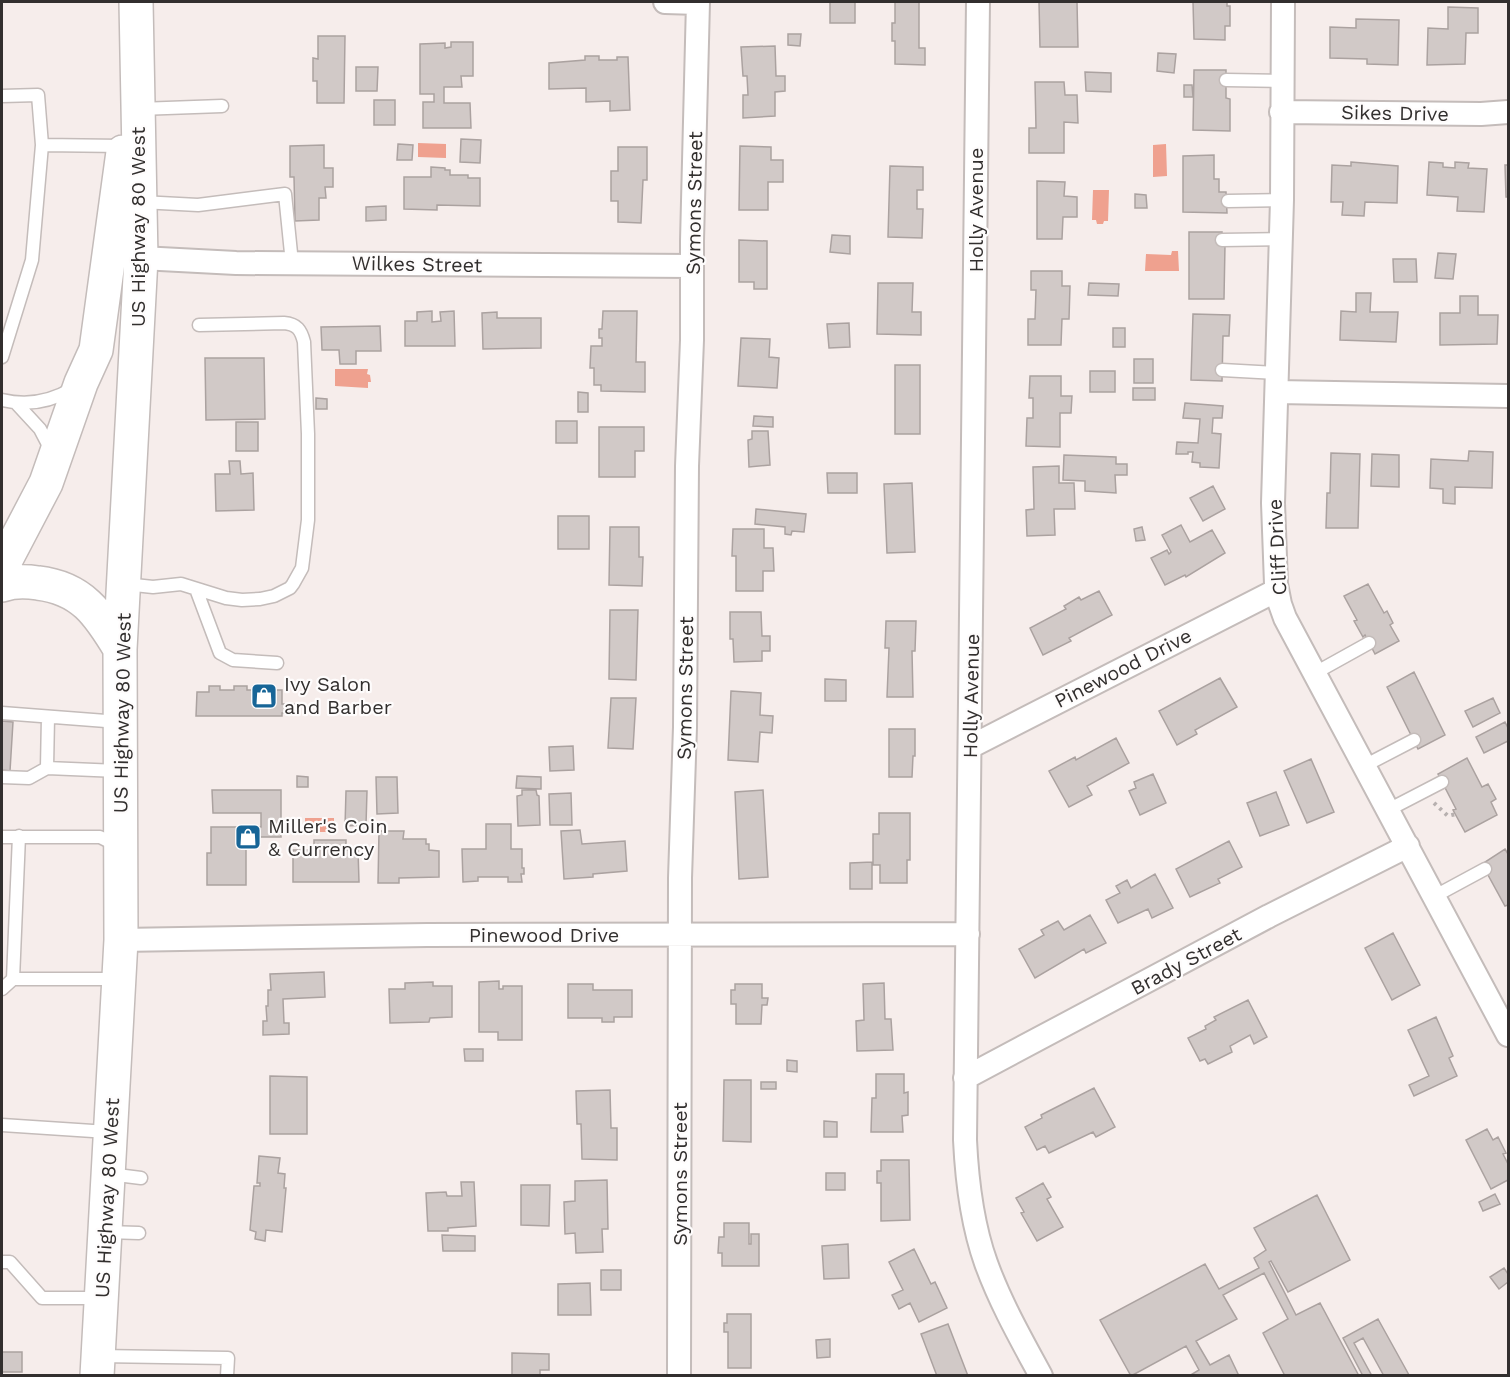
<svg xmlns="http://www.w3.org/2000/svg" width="1510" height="1377" font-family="'Work Sans',sans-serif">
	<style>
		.forest { fill: #efa18f }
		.building { fill: #d1c9c7; stroke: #aba2a0; stroke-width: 1.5 }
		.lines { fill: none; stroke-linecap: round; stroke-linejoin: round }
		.lane-casing { stroke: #c4bcba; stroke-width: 15 }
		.street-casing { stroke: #c4bcba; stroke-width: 26 }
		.primary-casing { stroke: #c4bcba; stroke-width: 36 }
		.path { stroke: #b7b0af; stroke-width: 4; stroke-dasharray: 3 4.5; stroke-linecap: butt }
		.lane { stroke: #fff; stroke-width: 12 }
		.street { stroke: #fff; stroke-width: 22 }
		.primary { stroke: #fff; stroke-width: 33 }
		.labels { text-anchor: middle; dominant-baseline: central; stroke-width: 4.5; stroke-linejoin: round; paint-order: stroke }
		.street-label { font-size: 20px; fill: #322f2e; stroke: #fefcfc }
		.poi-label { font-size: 20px; fill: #322f2e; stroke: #fefcfc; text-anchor: start }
	</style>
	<rect width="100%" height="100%" fill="#f6edeb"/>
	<path class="forest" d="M418,143l28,1v14l-28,-1z
		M1166,144l1,32 -14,1v-32z
		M1093,190h16l-1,31h-4l-1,3h-6l-1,-4h-4z
		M1172,251h6l1,20h-34l1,-17 25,1z
		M335,369h33l-1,5 3,1 1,7h-3v6l-33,-2z
		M305,818h29v14h-29z"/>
	<path class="building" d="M830,2h25v21h-25z
		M895,2h24v46h6v17l-30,-1v-23h-3v-18h3z
		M1039,2h38l1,45h-38z
		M1193,2h34v4h3v20h-5v14l-31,-1z
		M1448,7l30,1v25h-12l-1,31 -38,1 1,-37 20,1z
		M1356,19l43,1 -1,45 -31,-1v-5l-37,-1v-31l26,1z
		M788,34h13l-1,12 -12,-1z
		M318,36h27l-1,67h-27v-22h-4v-23l5,1z
		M451,42h22v34h-12l1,11h-18v16h26l1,25h-48v-26h11v-8h-14v-50l25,-1v5l6,-1z
		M775,46l1,30h9v15l-10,1v24l-32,2v-23h5l-1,-19h-4l-2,-29z
		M1158,53l18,1 -2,19 -17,-2z
		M585,56h14v4h18v-3h11l2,53 -20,1v-10l-24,1v-14l-37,1v-26l36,-3z
		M356,67h22l-1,24h-21z
		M1194,70h32v28l4,1v32l-37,-1z
		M1085,72l26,1v19l-25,-1z
		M1035,82h29l1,13h12l1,28 -14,-1v31h-35v-25h7z
		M1184,85h8l1,12h-9z
		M374,100h21v25h-21z
		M461,139l20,1 -1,23 -20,-1z
		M398,144l15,1 -1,15h-15z
		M324,145v23h9v19h-8l1,11h-7v22l-24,1 -1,-44h-4v-31z
		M740,146l31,1v13h12v22h-15v28h-29z
		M618,147h29v33h-4l-2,43 -23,-1v-21h-7v-30h7z
		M1214,155v24h5v13h7l1,21 -44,-1v-56z
		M1351,162l47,4 -1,37 -32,-1 -1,14 -22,-1 1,-13h-12l1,-37 19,1z
		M1429,162l14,1v4l12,1v-6l14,1 -1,5 19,1 -3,43 -27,-1 1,-14 -31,-2z
		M1505,165h3v32h-2z
		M890,166l33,1v23h-6v19h6l-1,29 -34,-1z
		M431,167l14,1v2h5v5h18v3h12v28l-43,-1v5l-33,-1v-32h27z
		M1037,181l28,1 -1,14 13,1v20h-14l-1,22h-25z
		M1135,194l11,1 1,13h-12z
		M386,206v14l-20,1v-14z
		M1189,232h33v13h3l-1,54h-35z
		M832,235l18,1v18l-20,-2z
		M739,240l28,1v48h-13v-7h-15z
		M1438,253l18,1 -3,25 -18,-1z
		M1393,259h23l1,23h-23z
		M1031,271h31v15h8l-1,33h-7l-1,26h-33v-26h7l1,-29h-5z
		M878,283h35l-1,29h9v23l-44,-1z
		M1089,283l30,1 -1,12 -30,-1z
		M1356,293h15l-1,19h28l-2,30 -56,-2 1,-29 15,1z
		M1460,296h18v19h20l-1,29 -57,1v-32h20z
		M432,311v11l9,-1 -1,-9 14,-1 1,35h-50v-25h12v-9z
		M603,311h34l-1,51h9v30l-44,-1v-6h-7v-17h-4l1,-22h11v-8h-3v-9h3z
		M497,312v6h44v30l-58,1 -1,-36z
		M1193,314l37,1 -1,21h-6l-1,45 -31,-1z
		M849,323l1,24 -21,1 -2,-24z
		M380,326l1,25h-25v13h-16l-1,-14h-17l-1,-23z
		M1113,328h12v19h-12z
		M741,338l29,1 -1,18 10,1 -2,30 -39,-2z
		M205,358h59l1,61 -59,1z
		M1134,359h19v24h-19z
		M895,365h25v69h-25z
		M1090,371h25v21h-25z
		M1030,376h31v20h11l-1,17h-11v34l-34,-1 1,-28h6v-20h-4z
		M1133,388h22v12h-22z
		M578,392l10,1v19h-10z
		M316,398l11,1v10h-11z
		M1185,403l38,3 -1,12h-9l-1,15 9,1 -2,34 -19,-1v-4l-8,-1 1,-10h-5v2h-12l1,-12 21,1 2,-24 -17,-1z
		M754,416l19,1v10l-20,-1z
		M556,421h21v22h-21z
		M236,422h22v29h-22z
		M599,427h45v24h-9v26h-36z
		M752,431h16l2,34 -21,2 -1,-27 4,-1z
		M1469,451l24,1 -1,36 -37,-1v17l-12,-1v-14l-13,-1 1,-29 37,2z
		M1331,453l29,1 -2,74h-32l1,-35h3z
		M1372,454l27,1v32l-28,-1z
		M1064,455l52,2v7h11v11h-12l1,18 -31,-2v-10l-22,-1z
		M229,461h11l1,13 12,-1 1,37 -38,1 -1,-37h15z
		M1059,466v17h15l1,26h-21l1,26 -28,1 -1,-26 8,-1 -1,-42z
		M827,473h30v20h-29z
		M912,483l3,69 -28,1 -3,-69z
		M1213,486l12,23 -22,12 -13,-23z
		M756,509l50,5 -2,18 -12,-1 -1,4 -6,-1v-7l-30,-3z
		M558,516h31v33h-31z
		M1181,525l9,17 22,-12 13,23 -39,24 -1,-2 -20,10 -14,-27 16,-8 2,4 2,-2 -9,-17z
		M610,527h29v30h4l-1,29 -33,-1z
		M1142,527l3,13 -9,1 -2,-12z
		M733,529h31v19h9l1,23h-11v20h-27v-35h-4z
		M1368,584l16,29 3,-2 6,12 -3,2 9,16 -24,13 -10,-19 -2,2 -9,-16 3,-1 -13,-24z
		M1099,591l13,24 -43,23 2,3 -28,14 -13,-27 36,-19 -2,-3 15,-9 2,3z
		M610,610h28l-2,70 -27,-1z
		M730,612h31l1,24h8v15h-8v10l-28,1 -1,-23h-3z
		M886,621h30l-1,30h-3l1,46h-26l2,-49h-4z
		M1414,672l31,63 -27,14 -31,-62z
		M1220,678l17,29 -42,23 2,4 -20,11 -18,-34z
		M825,679l21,1v21h-21z
		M209,686h11v4h14v-4h13v4h12v-4h12l-1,4h12v14h12l1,9h-13v3h-86l1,-24h12z
		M731,691l30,2 -1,22 13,1 -1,17 -12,-1 -2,30 -30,-2z
		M611,698h25l-3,51 -25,-1z
		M1493,698l7,15 -27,14 -8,-16z
		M2,708v13l11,1 -3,49 -8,-1z
		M1505,722l3,6v13l-24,12 -8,-16z
		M889,729h26v27h-2l-1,21h-23z
		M1116,738l13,25 -42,23 5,9 -23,12 -20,-36 26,-14 1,3z
		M573,746l1,24 -24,1 -1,-24z
		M1467,758l15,29 6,-3 8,15 -5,3 6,13 -32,17 -12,-22 3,-1 -18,-35z
		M1311,759l23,53 -27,11 -23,-52z
		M1153,774l13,29 -26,12 -11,-24 7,-3 -2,-6z
		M297,776l11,1v10h-11z
		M517,776l24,1v12l-25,-1z
		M376,777h21l1,36 -21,1z
		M212,790h69v47h-35v48h-39v-32h4v-26h50v-14h-48z
		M522,790h14l1,5 2,1 1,29 -22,1 -1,-30 5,-1z
		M763,790l5,87 -29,2 -4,-87z
		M346,791h21l-1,34 -21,1z
		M1276,792l13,33 -29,11 -13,-33z
		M571,793l1,32h-22l-1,-31z
		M879,813h31v47h-3v23h-27v-18h-7v-31h6z
		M486,824h25v25h11v19h2v6h-3l1,8h-14v-5h-30v4l-15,1 -1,-33h24z
		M580,830l2,14 43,-3 2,30 -34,3v3l-29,2 -3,-48z
		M379,831h25l-1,8h23v5h3v6l10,1v26l-40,1v5h-21z
		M314,840h32v10h12l1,32h-66v-32h21z
		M1229,841l13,26 -24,12 2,4 -30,14 -14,-28z
		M1505,849l3,5v51l-3,1 -23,-42z
		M872,862v27h-22v-26z
		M1155,874l18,34 -21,10 -4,-9 -30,14 -12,-23 14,-7 -4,-7 11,-6 4,8z
		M1090,915l16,28 -20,10 -2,-4 -49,29 -16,-29 25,-14 -3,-5 17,-9 6,9z
		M1393,933l27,52 -28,15 -27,-52z
		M324,972l1,25 -42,2 1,24h5v11l-26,1v-14h4l-1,-15h2v-16h3l-1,-16z
		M499,981v8h4v-3h19v54h-24v-8h-19v-50z
		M433,982v4h19v31l-22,1 -1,4 -39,1 -1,-34h16v-6z
		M884,983l1,36h6l2,31 -36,1 -1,-30 8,-1 -1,-36z
		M568,984h25v6h39v27h-18v5h-12v-4h-34z
		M735,984h27v14h6l-1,7h-5l-1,19h-25v-20h-5v-14h4z
		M1248,1000l19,37 -13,7 -4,-9 -20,11 2,6 -24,12 -3,-5 -5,2 -12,-23 18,-9 -1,-3 11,-6 -2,-3z
		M1436,1017l17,39 -4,2 8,18 -43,20 -5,-11 20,-9 -21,-46z
		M464,1049h19v12h-18z
		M787,1060l10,1v11l-10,-1z
		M876,1074h28v19l4,-1v23l-6,1 1,16h-32l1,-34h4z
		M270,1076l37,1v57h-37z
		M724,1080h27v62l-28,-1z
		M761,1082h15v7h-15z
		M1094,1088l21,39 -19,10 -3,-5 -44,21 -4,-7 -8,4 -12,-23 17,-9 -1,-3z
		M610,1090l1,38h6v32l-35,-1 -1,-35h-4l-1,-33z
		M824,1121l13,1v15h-13z
		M1487,1129l6,11 5,-3 8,16 -3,1 5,10v16l-17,9 -25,-49z
		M259,1156l21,2 -2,15 7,1 -1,14h2l-4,44 -16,-2 -1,11 -10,-2 1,-7 -6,-2 4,-44h6v-3h-3z
		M881,1160h28l1,60 -29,1v-38h-4v-12h4z
		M826,1173h19v17h-19z
		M607,1180l1,49h-6l1,23 -27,1 -1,-20 -10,1 -1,-32 11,-1v-20z
		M461,1182h13l2,44 -28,2v3h-20l-2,-38 20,-1 1,4h15z
		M1043,1183l8,14 -4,2 16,28 -26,14 -16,-28 3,-1 -8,-14z
		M521,1185h29l-1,41 -28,-1z
		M1495,1194l5,10 -17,7 -4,-9z
		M1317,1195l33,65 -62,32 -17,-31 -2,1 27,53 24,-12 39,73h-74l-22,-43 25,-14 -24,-46 -41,22 14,24 -41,22 14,24 19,-10 10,21h-50l10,-6 -13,-24 -55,30 -31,-56 105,-56 14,25 40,-21 -5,-10 12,-8 -12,-22z
		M724,1223h25v21h2v-10h8v32h-37v-13h-4l1,-16h5z
		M442,1235l33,1v15h-32z
		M848,1244l1,34 -25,1 -2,-33z
		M914,1249l17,35 4,-2 12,26 -28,14 -9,-19 -11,6 -7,-14 11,-5 -14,-28z
		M1504,1268l4,6v8l-9,7 -9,-12z
		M601,1270h20v20h-20z
		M590,1283l1,32h-33v-31z
		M727,1314h24v54h-23v-36h-4v-9h3z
		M1378,1319l31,56 -25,1 -21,-38 -9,5 18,33h-9l-20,-38z
		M948,1324l20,52h-31l-16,-42z
		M830,1339v18l-13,1 -1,-18z
		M2,1352h20v20h-20z
		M512,1353l37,1v16h-9v6h-28z"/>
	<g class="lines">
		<defs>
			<path id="lane" d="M1226,80l55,1
				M2,96l36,-1 4,50
				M139,109l83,-3
				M1228,201l54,-1
				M141,202l57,3 87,-11 7,69
				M1222,240l59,-1
				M2,357l30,-97 10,-115 81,1
				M1222,370l55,3
				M2,400c25,6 48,2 70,-11
				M16,403l24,26 11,21
				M125,584l28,3 28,-3 45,14 16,2 18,-1 14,-3 16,-8 3,-4 9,-16 6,-48v-86l-4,-92c-3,-12 -7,-18 -20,-19l-85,2
				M196,589l24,64 13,7 44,3
				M1315,673l54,-30
				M2,713l117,9
				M1364,766l50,-26
				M47,768l1,-51
				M2,777l27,1 18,-10 71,3
				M1388,810l54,-28
				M2,837h98l18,9
				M1435,896l50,-27
				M13,979l6,-143
				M2,989l11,-10h105
				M2,1125l106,7
				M109,1174l32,4
				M106,1232l33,1
				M2,1262h8l32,36h58
				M99,1356l129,2 -1,18"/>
			<path id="street" d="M665,2l33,1
				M978,2l-13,1138c2,42 7,84 21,123 14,39 35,76 55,113
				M1283,2l-1,198 -9,303 3,81 4,20 5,14 223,417
				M1281,112l200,2 27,-2
				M141,258l95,5 456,3
				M1277,392l231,4
				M970,747l307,-157
				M121,940l306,-5 541,-1
				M965,1078l304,-162 139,-70
				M679,1376l1,-498 5,-151 2,-261 5,-126v-99l6,-239"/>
			<path id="primary" d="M2,567l44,-84 35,-100 15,-33 27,-198
				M2,585c11,-4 23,-4 36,-2 44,5 61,31 82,66
				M97,1376l24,-436 -1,-291 21,-391 -5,-256"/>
		</defs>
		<use href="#lane" class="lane-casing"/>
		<use href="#street" class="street-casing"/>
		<use href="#primary" class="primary-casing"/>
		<path class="path" d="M1434,803l14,13 8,-2"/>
		<use href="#lane" class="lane"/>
		<use href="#street" class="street"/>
		<use href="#primary" class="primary"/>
	</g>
	<defs>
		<symbol id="shop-square" viewBox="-11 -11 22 22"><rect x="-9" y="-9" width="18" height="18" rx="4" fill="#176597" stroke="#fefcfc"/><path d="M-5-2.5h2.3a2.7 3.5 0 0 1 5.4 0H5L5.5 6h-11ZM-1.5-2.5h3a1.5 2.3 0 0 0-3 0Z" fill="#fff"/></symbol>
	</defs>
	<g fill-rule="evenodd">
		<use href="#shop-square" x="249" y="681" width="30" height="30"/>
		<use href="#shop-square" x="233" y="822" width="30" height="30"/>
	</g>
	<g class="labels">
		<g class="street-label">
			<text transform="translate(1395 113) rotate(1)">Sikes Drive</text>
			<text transform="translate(694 203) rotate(-89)">Symons Street</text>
			<text transform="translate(976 210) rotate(-90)">Holly Avenue</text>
			<text transform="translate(138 227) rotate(-90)">US Highway 80 West</text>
			<text transform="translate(417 264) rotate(1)">Wilkes Street</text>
			<text transform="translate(1277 547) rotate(-93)">Cliff Drive</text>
			<text transform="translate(1123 668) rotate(-27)">Pinewood Drive</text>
			<text transform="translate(685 688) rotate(-89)">Symons Street</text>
			<text transform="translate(971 696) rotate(-89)">Holly Avenue</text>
			<text transform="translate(122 713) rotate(-89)">US Highway 80 West</text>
			<text x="544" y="935">Pinewood Drive</text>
			<text transform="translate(1186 961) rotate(-28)">Brady Street</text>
			<text transform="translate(680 1174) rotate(-90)">Symons Street</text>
			<text transform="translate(107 1198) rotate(-87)">US Highway 80 West</text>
		</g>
		<g class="poi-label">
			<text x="284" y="684">Ivy Salon<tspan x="284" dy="23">and Barber</tspan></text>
			<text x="268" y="826">Miller's Coin<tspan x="268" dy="23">&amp; Currency</tspan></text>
		</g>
	</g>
	<rect width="1510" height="1377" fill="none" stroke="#322f2e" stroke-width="6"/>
</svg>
